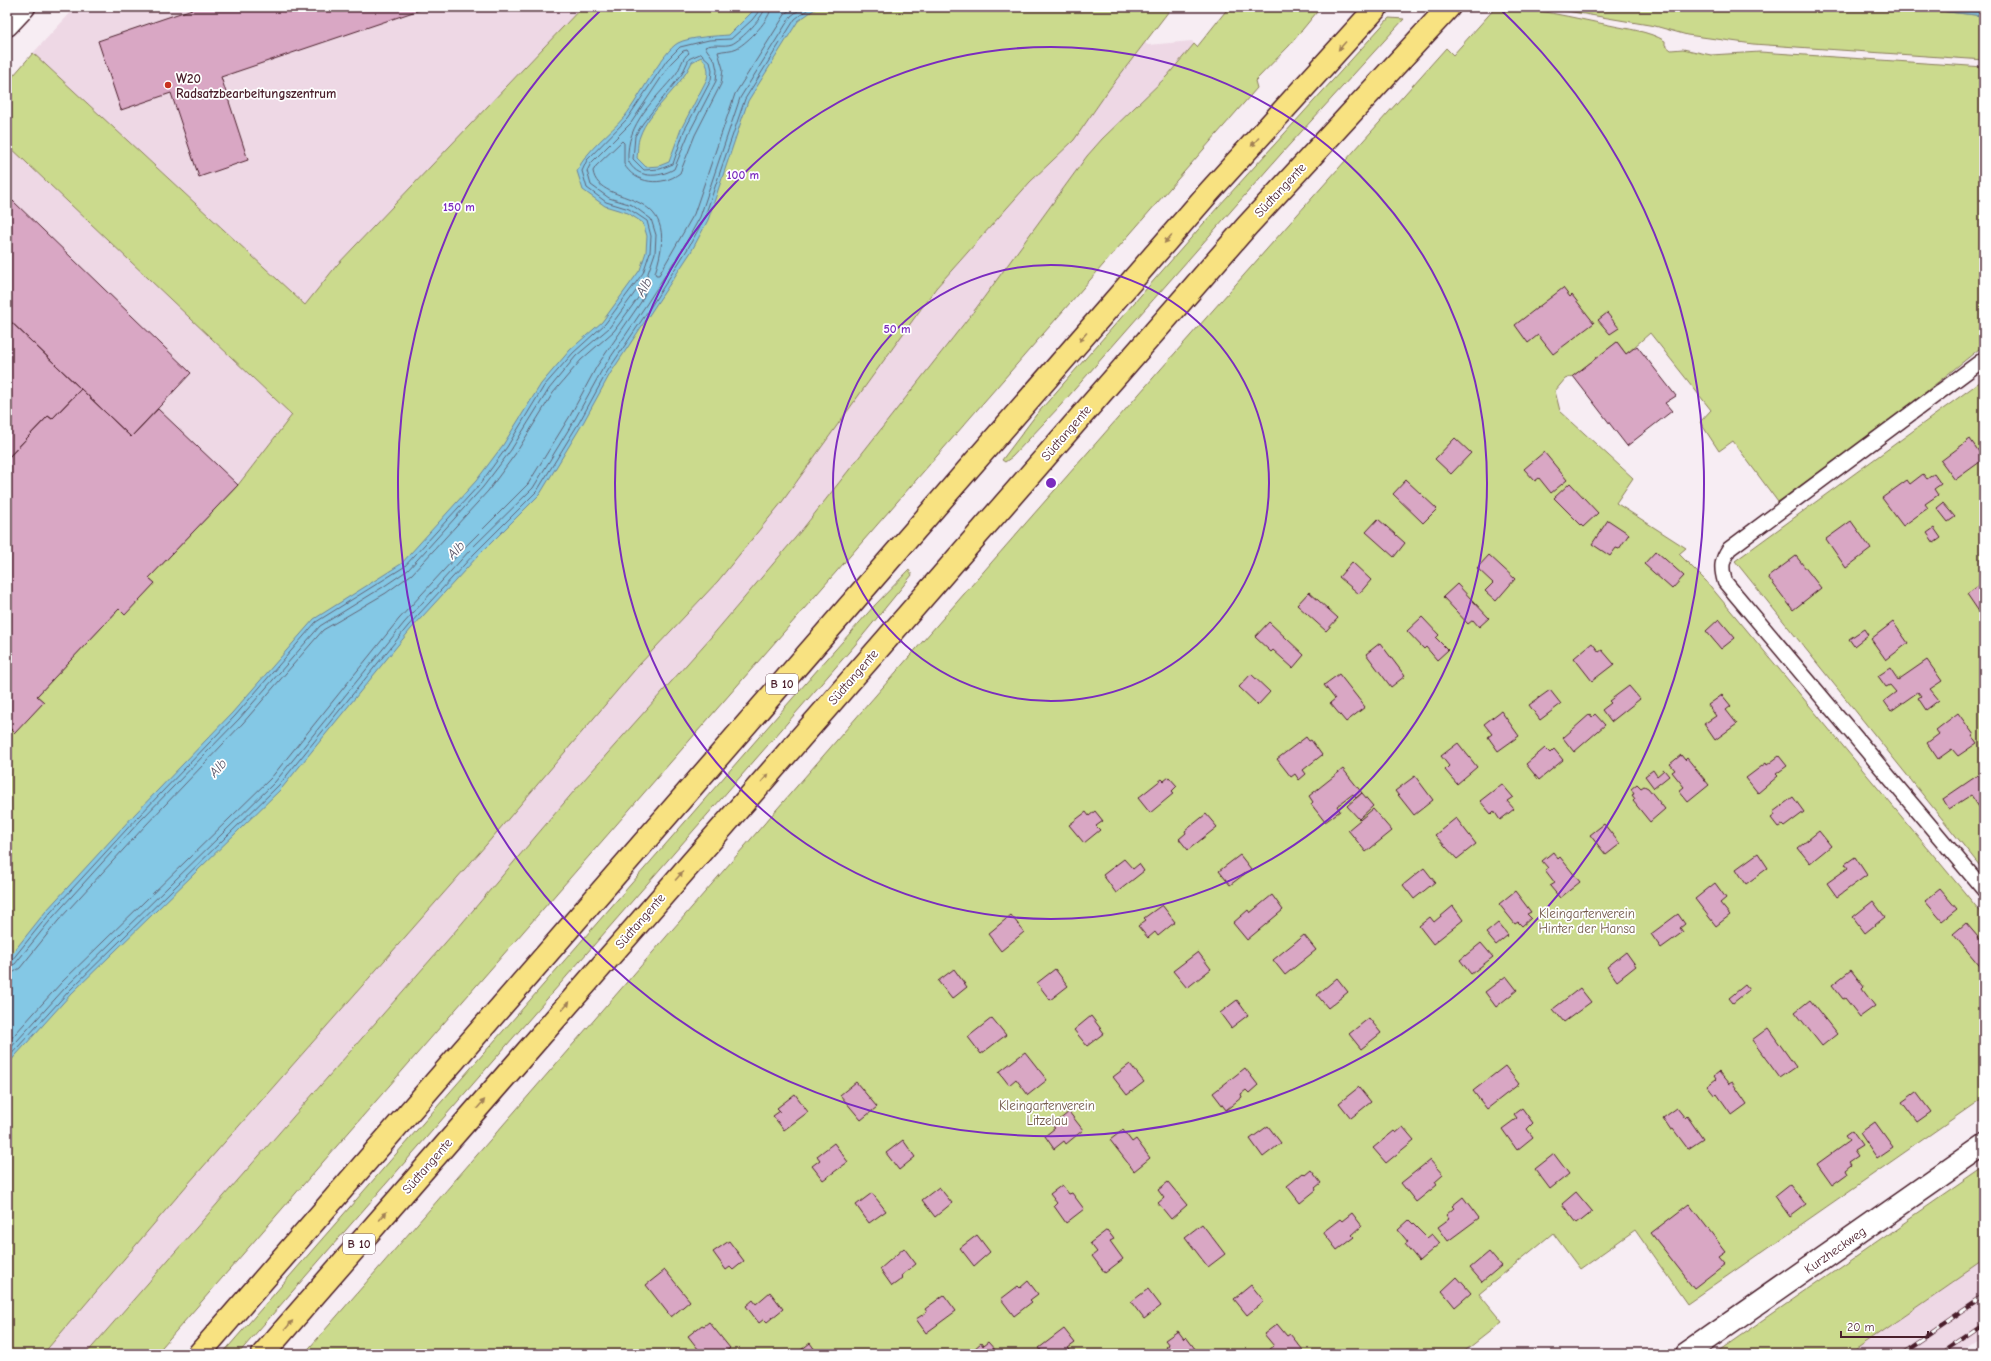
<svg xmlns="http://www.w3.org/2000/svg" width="1991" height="1361" font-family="'Comic Neue',sans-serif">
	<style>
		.built { fill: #eed8e5 }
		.green { fill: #cbda8d; stroke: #8a7c5c }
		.water { fill: #84c8e5; stroke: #6d849b; fill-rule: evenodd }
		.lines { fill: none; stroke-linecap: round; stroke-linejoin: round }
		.shore { stroke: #616375; stroke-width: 1 }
		.building { fill: #d9a7c4; stroke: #4a1f2b }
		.lane-casing { stroke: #4a1f2b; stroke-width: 17 }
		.street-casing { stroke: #4a1f2b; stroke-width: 25 }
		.highway-casing { stroke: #4a1f2b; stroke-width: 25 }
		.lane { stroke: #fff; stroke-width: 14 }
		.street { stroke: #fff; stroke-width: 22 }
		.highway { stroke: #f8e281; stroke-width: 22 }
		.rail-casing { stroke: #4a1f2b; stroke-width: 4.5 }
		.rail { stroke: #fff; stroke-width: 3; stroke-dasharray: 9; stroke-linecap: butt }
		.oneway { fill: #a18056 }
		.ring { fill: none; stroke: #7b2cbf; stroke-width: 2 }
		.poi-dot { fill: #c8321e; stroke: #fff; stroke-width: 1.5 }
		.labels { text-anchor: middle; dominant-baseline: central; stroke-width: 3.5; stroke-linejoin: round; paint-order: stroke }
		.shield { fill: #fff; stroke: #80626b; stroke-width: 1 }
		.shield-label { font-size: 12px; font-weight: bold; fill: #4a1f2b }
		.poi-label { font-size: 13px; font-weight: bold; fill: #4a1f2b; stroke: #fff; text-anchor: start }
		.street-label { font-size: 13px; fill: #4a1f2b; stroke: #fff }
		.park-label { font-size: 13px; fill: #715748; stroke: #fff }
		.water-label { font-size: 14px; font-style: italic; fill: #5e5a6c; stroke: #fff }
		.centre { fill: #7b2cbf; stroke: #fff; stroke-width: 2 }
		.ring-label { font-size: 12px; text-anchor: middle; font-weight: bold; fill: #7b2cbf; stroke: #fff; stroke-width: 3.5; stroke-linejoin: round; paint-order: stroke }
	</style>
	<rect width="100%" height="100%" fill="#f7edf3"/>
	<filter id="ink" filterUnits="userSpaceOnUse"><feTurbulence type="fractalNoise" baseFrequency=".025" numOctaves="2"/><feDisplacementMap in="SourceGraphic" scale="8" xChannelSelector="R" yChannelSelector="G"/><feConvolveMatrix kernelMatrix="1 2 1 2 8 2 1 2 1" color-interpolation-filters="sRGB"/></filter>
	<g filter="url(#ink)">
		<path class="built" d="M76,7h506l-245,258 -32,40 -272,-252z
			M1192,41l2,3 -27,32 -65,63 -15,17 -110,151 -176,224 -90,106 -136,153 -123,145 -366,419h-43l145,-170 298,-339 153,-180 79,-84 64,-79 154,-214 94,-106 44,-42 36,-52 35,-45 3,2z
			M7,144l285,271 -54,70 -88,93 5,5 -30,32 -6,-5 -82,85 7,7 -29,31 -7,-6h-1z
			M1984,1261v74l-26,19h-108z"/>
		<path class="green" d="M582,7h590l-62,81 -36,52 -44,42 -94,106 -154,214 -64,79 -79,84 -153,180 -298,339 -145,170h-36v-627l1,-1 7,6 29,-30 -7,-6 82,-87 6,5 30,-31 -6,-5 89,-93 54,-70 -285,-271v-61l26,-30 272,252 32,-40z
			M1229,7h92l-32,39 -34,35 2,7 -1101,1266h-70l366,-419 123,-145 136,-153 90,-106 176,-224 110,-151 15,-17 65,-63 27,-32 3,3z
			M1496,7c35,0 78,11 113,18 18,4 40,6 56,16v4l6,5 12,-1 28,6 49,-3 224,15v278l-93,75 -113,82 -45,-61 -14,10 -19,-29 11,-12 -61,-77 -24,21 -9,-12 -44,34 -8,3 -10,12 5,20 73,67 -17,25 70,45 -7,6 27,27 278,335v181l-297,207 -52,-74 -55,39 -27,-36 -74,61 23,28 -41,32h-1157c380,-436 756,-876 1142,-1306l7,7z
			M1543,7h379v2l62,7v44l-231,-16 -66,-9 -32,-9z
			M1389,18l15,1 -123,135 -221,252 -48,51 -7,5 -3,-2 34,-45 182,-208z
			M1984,379v492l-249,-310z
			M909,570l3,5 -57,70 -617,709h-16l597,-686 56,-63z
			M1984,1167v94l-134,93h-135z"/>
		<path class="water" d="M757,7h61l-20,14 -50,80 -40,119 -17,32 -81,122 -27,49 -43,71 -63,63 -66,72 -129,159 -211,206 -64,71v-105l39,-49 88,-96 98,-102 82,-94 87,-55 75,-83 27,-36 38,-61 29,-34 32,-28 38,-52 6,-18 1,-16 -4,-13 -15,-10 -23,-7 -22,-16 -6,-19c11,-23 32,-36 48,-55 13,-16 38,-65 53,-73 11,-6 39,-7 51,-8zM701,57c7,8 8,12 6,22l-26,50 -12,33 -10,4 -13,1 -9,-9c1,-6 0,-15 3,-22 9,-26 39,-46 52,-74z
			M1922,7h62v9l-62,-7z"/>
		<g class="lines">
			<path class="shore" d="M771,7c0,12 -23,35 -34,41 -6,3 -13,2 -19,4l5,17 -2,15 -26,51 -15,38c-18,14 -45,11 -56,-9v-21l-2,-2 -26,25 -3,5c6,40 93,9 62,102l1,2h3l35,-61 41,-120 51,-81 7,-6
				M1939,7l45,5
				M701,54l9,8 2,8 -1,10 -27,51 -11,33 -13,5 -16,1 -11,-11 2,-23 8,-13 39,-49 7,-15z
				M7,962l5,-2 38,-47 87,-95 98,-102 81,-94 88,-55 76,-83 27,-37 37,-61 29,-33 32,-29 38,-51 7,-21 1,-16 -4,-15 -18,-12 -23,-7 -19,-14 -5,-17 5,-11 40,-41 40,-59 13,-13 29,-7 22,-1 21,-19 7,-9 1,-4
				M7,967l8,-3 38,-47 87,-96 99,-102 81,-93 63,-39 25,-17 75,-83 28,-37 38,-61 27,-33 33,-28 38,-52 8,-23 1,-18 -5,-16 -19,-14 -23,-7 -18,-13 -4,-14 4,-8 40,-40 40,-60 12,-12 4,-1 2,3c-7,5 -8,14 -13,21 -21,26 -50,49 -48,86 8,19 31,18 46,9l15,-36 27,-52 1,-11 -2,-9 -10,-14c8,-4 19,0 27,-3 9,-4 33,-28 33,-37
				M7,973l7,-1 6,-4 38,-47 87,-95 98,-103 80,-93 63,-37 26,-19 76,-83 28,-38 37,-60 28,-33 33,-29 29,-40h3l-5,11 -44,64 -27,50 -42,68 -62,62 -67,73 -128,159 -210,205 -54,60
				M7,1052l58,-64 210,-206 129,-159 66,-73 63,-62 42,-69 27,-49 44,-65 37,-57 17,-31 40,-119 51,-82 12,-9
				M7,1059l62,-68 210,-206 129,-159 66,-72 63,-63 43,-70 27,-49 43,-64 37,-58 17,-31 41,-120 50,-80 16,-12"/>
		</g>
		<path class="building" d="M198,7h230l-207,70 27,83 -49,17 -28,-84 -50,17 -23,-69z
			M7,199l4,4 2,-2 178,172 -60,64 -124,-119z
			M1563,288l7,9 2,-2 22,28 -41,31 -15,-19 -10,8 -13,-18z
			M1607,313l12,15 -9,6 -12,-14z
			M7,318l74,71 -29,30 -4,-3 -41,43z
			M1617,342l9,12 11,-8 39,50 -11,7 7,8 -45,35 -54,-70z
			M81,389l50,48 27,-28 80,76 -89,93 6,5 -30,32 -6,-6 -82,87 7,6 -29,31 -7,-7 -1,1v-268l41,-43 4,3z
			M1455,438l16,15 -20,21 -16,-15z
			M1970,439l14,20 -29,21 -14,-19z
			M1544,452l23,28 -16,13 -12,-15 -4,3 -11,-12z
			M1923,474l4,5 7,-5 7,10 -7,5 4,6 -13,9 3,4 -25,18 -21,-28 25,-18 3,4z
			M1406,480l31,29 -14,14 -30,-29z
			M1570,483l28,30 -15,14 -29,-29z
			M1984,484v9l-4,-6z
			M1943,503l12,14 -7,5 -11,-14z
			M1378,519l27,24 -11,14 -28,-25z
			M1608,520l21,14 -10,15 -3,-1 -6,8 -18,-12z
			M1851,521l20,28 -25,19 -20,-29z
			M1934,528l7,10 -7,5 -7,-10z
			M1656,551l28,25 -12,13 -28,-25z
			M1489,555l26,24 -19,22 -11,-10 8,-8 -16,-15z
			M1796,556l25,32 -28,22 -25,-33z
			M1352,562l19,18 -12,14 -20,-17z
			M1984,582v33l-2,1 -15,-22z
			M1457,584l32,34 -10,9 -6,-7 -5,4 -25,-27z
			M1309,592l29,26 -12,13 -29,-26z
			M1422,617l17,18 -3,3 12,12 -11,10 -11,-13 -2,2 -17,-18z
			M1719,619l16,19 -14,11 -15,-18z
			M1269,622l35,33 -11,13 -20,-18 -2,2 -16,-15z
			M1893,622l15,21 -22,17 -15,-21z
			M1864,629l4,6 -14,11 -5,-7z
			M1380,643l25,33 -14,11 -25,-33z
			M1592,643l7,9 3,-2 12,14 -22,17 -18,-23z
			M1927,660l15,21 -12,8 9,11 -13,10 -8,-12 3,-2 -3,-4 -27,19 -7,-10 12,-9 -6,-7 -4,2 -8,-11 12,-8 8,12z
			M1251,674l19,18 -12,13 -19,-18z
			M1339,674l26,33 -19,15 -16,-19 5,-4 -11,-14z
			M1629,686l11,13 -29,23 -9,-12 9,-7 -2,-2z
			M1550,690l11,14 -21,16 -11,-15z
			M1722,695l9,11 -5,4 11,14 -22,16 -11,-16 12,-8 -8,-11z
			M1501,711l18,25 -21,15 -10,-14 4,-3 -8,-10z
			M1958,713l16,22 -2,1 5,7 -19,13 -6,-7 -14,10 -11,-16 12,-9 -3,-4z
			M1590,714l2,3 3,-3 10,11 -31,27 -11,-14z
			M1306,737l3,4 2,-1 11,15 -19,15 3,4 -7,6 -4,-6 -4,3 -14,-18z
			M1458,743l19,24 -20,17 -12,-14 4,-4 -8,-10z
			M1545,748l5,5 4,-4 9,11 -24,20 -13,-16z
			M1681,755l4,5 2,-2 22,27 -21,17 -9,-11 5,-4 -12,-15 3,-2 -5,-6z
			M1779,756l8,10 -11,8 2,2 -20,17 -12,-15 20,-15 1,2z
			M1343,769l19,24 -6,5 -3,-4 -16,12 3,5 -15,11 -14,-18 2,-2 -4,-6z
			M1653,770l4,6 7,-6 5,6 -15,12 -9,-12z
			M1984,771v33l-5,3 -8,-12 -22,14 -6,-10z
			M1415,776l18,24 -19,15 -19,-24z
			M1169,777l8,9 -5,5 2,2 -24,20 -12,-15 24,-19 2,2z
			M1502,784l11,13 -6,4 7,8 -14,11 -6,-9 -3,3 -11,-13z
			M1637,784l4,4 3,-2 4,2 17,21 -15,13 -17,-21 2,-2 -3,-4 2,-1 -3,-5z
			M1362,793l11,13 -14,13 -12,-13z
			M1793,797l11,15 -20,15 -2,-2 -4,2 -7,-9 4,-3 -2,-3z
			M1373,809l19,22 -26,21 -18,-22z
			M1095,811l8,10 -7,5 4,4 -16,13 -15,-18 17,-13 3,4z
			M1206,814l11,13 -29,23 -9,-11 7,-6 -1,-2z
			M1456,818l20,26 -19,15 -22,-24z
			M1604,824l16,20 -14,11 -16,-20z
			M1819,831l12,15 -21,17 -12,-15z
			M1553,852l5,7 2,-2 20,25 -20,16 -10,-12 5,-3 -10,-13 3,-2 -6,-7z
			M1758,853l10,15 -22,16 -10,-15z
			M1240,855l11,14 -21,16 -11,-14z
			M1855,857l12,18 -30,22 -10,-14 21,-15 -3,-4z
			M1124,859l9,10 6,-5 5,7 -28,22 -13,-18z
			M1424,868l11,14 -21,17 -11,-14z
			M1715,883l11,15 -6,5 10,12 -14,11 -21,-27z
			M1940,889l17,20 -15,12 -17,-20z
			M1515,891l16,21 -4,2 4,4 -9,8 -4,-4 -3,2 -16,-20z
			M1272,895l11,15 -36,30 -14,-17 15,-13 2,3z
			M1873,901l12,16 -20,16 -12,-16z
			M1162,905l13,17 -17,14 -3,-4 -7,6 -10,-12 8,-6 -2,-2z
			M1453,906l10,14 -30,24 -14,-18 11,-9 4,5z
			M1678,914l7,10 -5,4 3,4 -22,16 -10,-14z
			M1011,915l13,17 -23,19 -13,-17z
			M1498,923l10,12 -12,10 -10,-12z
			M1966,923l18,21v27l-31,-37z
			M1304,935l12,15 -31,25 -12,-15z
			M1481,943l12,14 -22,17 -11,-14z
			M1198,952l13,17 -24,19 -14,-17z
			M1626,952l10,14 -19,15 -10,-14z
			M954,969l13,18 -15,12 -14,-18z
			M1055,969l13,17 -18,14 -13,-17z
			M1851,970l13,17 -2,2 13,17 -15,11 -15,-19 -2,1 -11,-14z
			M1506,976l11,14 -21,17 -11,-15z
			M1337,978l11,14 -20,16 -11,-13z
			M1745,985l4,5 -16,13 -4,-5z
			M1580,988l11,14 -27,20 -11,-13z
			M1237,1000l11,15 -17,13 -11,-15z
			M1810,1000l27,34 -15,12 -27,-34z
			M1091,1016l13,17 -17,13 -13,-16z
			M992,1018l14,17 -25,19 -13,-17z
			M1369,1018l12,15 -20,16 -12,-15z
			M1768,1028l28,39 -16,11 -28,-38z
			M1025,1052l22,28 -19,15 -12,-16 -7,6 -10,-13z
			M1130,1064l14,18 -17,13 -14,-18z
			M1505,1066l14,18 -32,25 -14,-18z
			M1245,1068l13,17 -9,8 -3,-3 -5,4 1,3 -16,13 -13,-17z
			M1719,1072l10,12 3,-2 15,22 -15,11 -15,-21 -2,2 -8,-10 9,-7 -2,-3z
			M856,1082l21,25 -16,13 -21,-25z
			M1359,1087l12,15 -20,16 -12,-15z
			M1916,1092l15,20 -14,10 -15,-20z
			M795,1094l13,18 -24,18 -11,-14 7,-5 -3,-3z
			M1522,1108l11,15 -6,6 6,8 -16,13 -15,-21 15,-11 -3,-4z
			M1677,1108l8,10 2,-2 16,23 -15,10 -15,-20 -2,1 -8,-12z
			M1069,1112l14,18 -17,14 -2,-3 -10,8 -9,-13 10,-8 -3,-2z
			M1875,1122l18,25 -16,11 -17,-25z
			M1268,1126l13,17 -18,14 -13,-18z
			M1403,1127l11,13 -28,23 -13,-15 21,-17 2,2z
			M1123,1130l9,12 4,-3 14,19 -16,13 -24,-31z
			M1852,1131l10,14 -8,5 4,6 -9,6 2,3 -6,5 2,4 -15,11 -15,-21 32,-23 -4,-5z
			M903,1140l12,17 -16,13 -13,-17z
			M834,1143l14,19 -25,18 -11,-14 8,-6 -3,-4z
			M1554,1154l15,20 -19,15 -15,-20z
			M1430,1160l13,15 -8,7 2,3 -21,17 -15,-19z
			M1311,1170l10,13 -6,5 1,2 -16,13 -13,-17 16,-13 2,2z
			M1168,1182l19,23 -16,14 -13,-16 6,-5 -6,-8z
			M1790,1184l16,21 -16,12 -15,-21z
			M1062,1185l7,9 3,-1 12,16 -18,14 -12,-17 3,-3 -7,-9z
			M939,1187l13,16 -17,14 -13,-17z
			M1576,1192l16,19 -15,12 -15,-19z
			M872,1193l14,18 -17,12 -13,-18z
			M1463,1197l16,21 -31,23 -10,-14 11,-8 -3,-4 8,-7 -2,-2z
			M1689,1204l37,48 -7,5 6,7 -31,24 -43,-55z
			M1352,1213l10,13 -10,9 2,2 -17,13 -14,-18 17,-13 2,2z
			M1409,1220l18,18 5,-4 8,9 -21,18 -14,-17 3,-2 -10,-12z
			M1202,1224l23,30 -17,13 -23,-30z
			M1107,1230l7,9 -4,2 13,18 -18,14 -13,-17 5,-4 -7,-9z
			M977,1235l13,17 -16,14 -14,-18z
			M729,1241l15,20 -11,9 -3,-3 -4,3 -13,-18z
			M904,1248l12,16 -15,12 2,2 -11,8 -12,-17z
			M1489,1252l12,14 -19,16 -12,-14z
			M665,1270l25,31 -19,16 -25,-32z
			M1457,1277l14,16 -16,14 -13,-16z
			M1028,1281l10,13 -8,6 2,2 -18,14 -13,-17 17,-13 2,2z
			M1251,1285l13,16 -17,14 -13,-16z
			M1148,1289l13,17 -17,13 -13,-17z
			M770,1292l13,17 -16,13 -3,-3 -5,4 -13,-17 7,-6 3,4z
			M944,1295l12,16 -30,22 -10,-14 11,-7 -2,-3z
			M709,1322l21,26 -7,6h-21l-14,-18 14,-11 2,1z
			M1277,1324l10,12 3,-2 13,16 -5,4h-24l-4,-5 4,-3 -10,-12z
			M1064,1329l11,14 -7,5 3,3 -4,3h-23l-5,-6z
			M1178,1331l6,8 2,-2 13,17h-28l-5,-7 3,-2 -4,-5z
			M988,1342l8,9 -3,3h-25l13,-11 2,3z
			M810,1343l8,11h-22z"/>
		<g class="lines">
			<defs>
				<path id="lane" d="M1984,359l-255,190c-8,12 -8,19 -4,33l259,308"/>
				<path id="street" d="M7,25l17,-18
					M1686,1354l298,-209"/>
				<path id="highway" d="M199,1354l1011,-1163 167,-184
					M263,1354l984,-1128 202,-219"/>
			</defs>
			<use href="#lane" class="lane-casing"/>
			<use href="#street" class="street-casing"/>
			<use href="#highway" class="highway-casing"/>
			<use href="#lane" class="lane"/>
			<use href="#street" class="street"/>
			<use href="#highway" class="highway"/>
			<defs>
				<path id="rail" d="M1901,1354l83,-57
					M1939,1354l45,-31"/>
			</defs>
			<use href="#rail" class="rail-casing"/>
			<use href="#rail" class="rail"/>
		</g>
		<defs><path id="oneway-solid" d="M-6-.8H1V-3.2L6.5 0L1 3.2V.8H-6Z"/></defs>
		<g class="oneway">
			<use href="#oneway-solid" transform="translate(1342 46) rotate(132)"/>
			<use href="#oneway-solid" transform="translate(1255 142) rotate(132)"/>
			<use href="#oneway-solid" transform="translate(1168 239) rotate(131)"/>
			<use href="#oneway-solid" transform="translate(1083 337) rotate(131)"/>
			<use href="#oneway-solid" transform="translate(765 778) rotate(-49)"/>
			<use href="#oneway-solid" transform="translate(679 876) rotate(-49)"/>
			<use href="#oneway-solid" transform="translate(566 1006) rotate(-49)"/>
			<use href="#oneway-solid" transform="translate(481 1104) rotate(-49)"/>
			<use href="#oneway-solid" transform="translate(383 1216) rotate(-49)"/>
			<use href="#oneway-solid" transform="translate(289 1325) rotate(-49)"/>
		</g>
	</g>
	<g class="ring">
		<circle cx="1051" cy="483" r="218"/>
		<circle cx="1051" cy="483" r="436"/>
		<path d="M1500 9A653 653 0 1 1 602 9"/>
	</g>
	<circle class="poi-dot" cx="168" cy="85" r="4"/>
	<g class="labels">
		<g class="shield">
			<rect x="766" y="674" width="32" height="20" rx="3"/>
			<rect x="343" y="1234" width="32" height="20" rx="3"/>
		</g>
		<g class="shield-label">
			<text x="782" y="684">B 10</text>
			<text x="359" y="1244">B 10</text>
		</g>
		<g class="poi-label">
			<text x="176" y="78">W20<tspan x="176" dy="15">Radsatzbearbeitungszentrum</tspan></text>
		</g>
		<g class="street-label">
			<text transform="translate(1280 190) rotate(-47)">Südtangente</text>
			<text transform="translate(1066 433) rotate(-49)">Südtangente</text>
			<text transform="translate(853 677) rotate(-49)">Südtangente</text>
			<text transform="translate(640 921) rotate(-49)">Südtangente</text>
			<text transform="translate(427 1166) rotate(-49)">Südtangente</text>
			<text transform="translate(1835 1250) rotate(-35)">Kurzheckweg</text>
		</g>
		<g class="park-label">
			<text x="1587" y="913">Kleingartenverein<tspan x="1587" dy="15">Hinter der Hansa</tspan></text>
			<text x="1047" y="1105">Kleingartenverein<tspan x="1047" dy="15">Litzelau</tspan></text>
		</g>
		<g class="water-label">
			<text transform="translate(644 287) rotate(-60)">Alb</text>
			<text transform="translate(456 550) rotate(-46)">Alb</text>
			<text transform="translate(218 768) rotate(-48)">Alb</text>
		</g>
	</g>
	<circle cx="1051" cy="483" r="6" class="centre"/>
	<g class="ring-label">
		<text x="743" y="179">100 m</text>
		<text x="459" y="211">150 m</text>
		<text x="897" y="333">50 m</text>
	</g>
	<rect width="1991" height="1361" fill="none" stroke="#fff" stroke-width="24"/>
	<rect x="12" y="12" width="1967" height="1337" fill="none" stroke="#4a1f2b" stroke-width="1.5" filter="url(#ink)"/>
	<path d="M1841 1331v6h87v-6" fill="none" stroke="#4a1f2b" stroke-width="2"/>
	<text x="1847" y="1331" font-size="12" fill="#4a1f2b" stroke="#ffffff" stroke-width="3" paint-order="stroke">20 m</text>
</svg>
